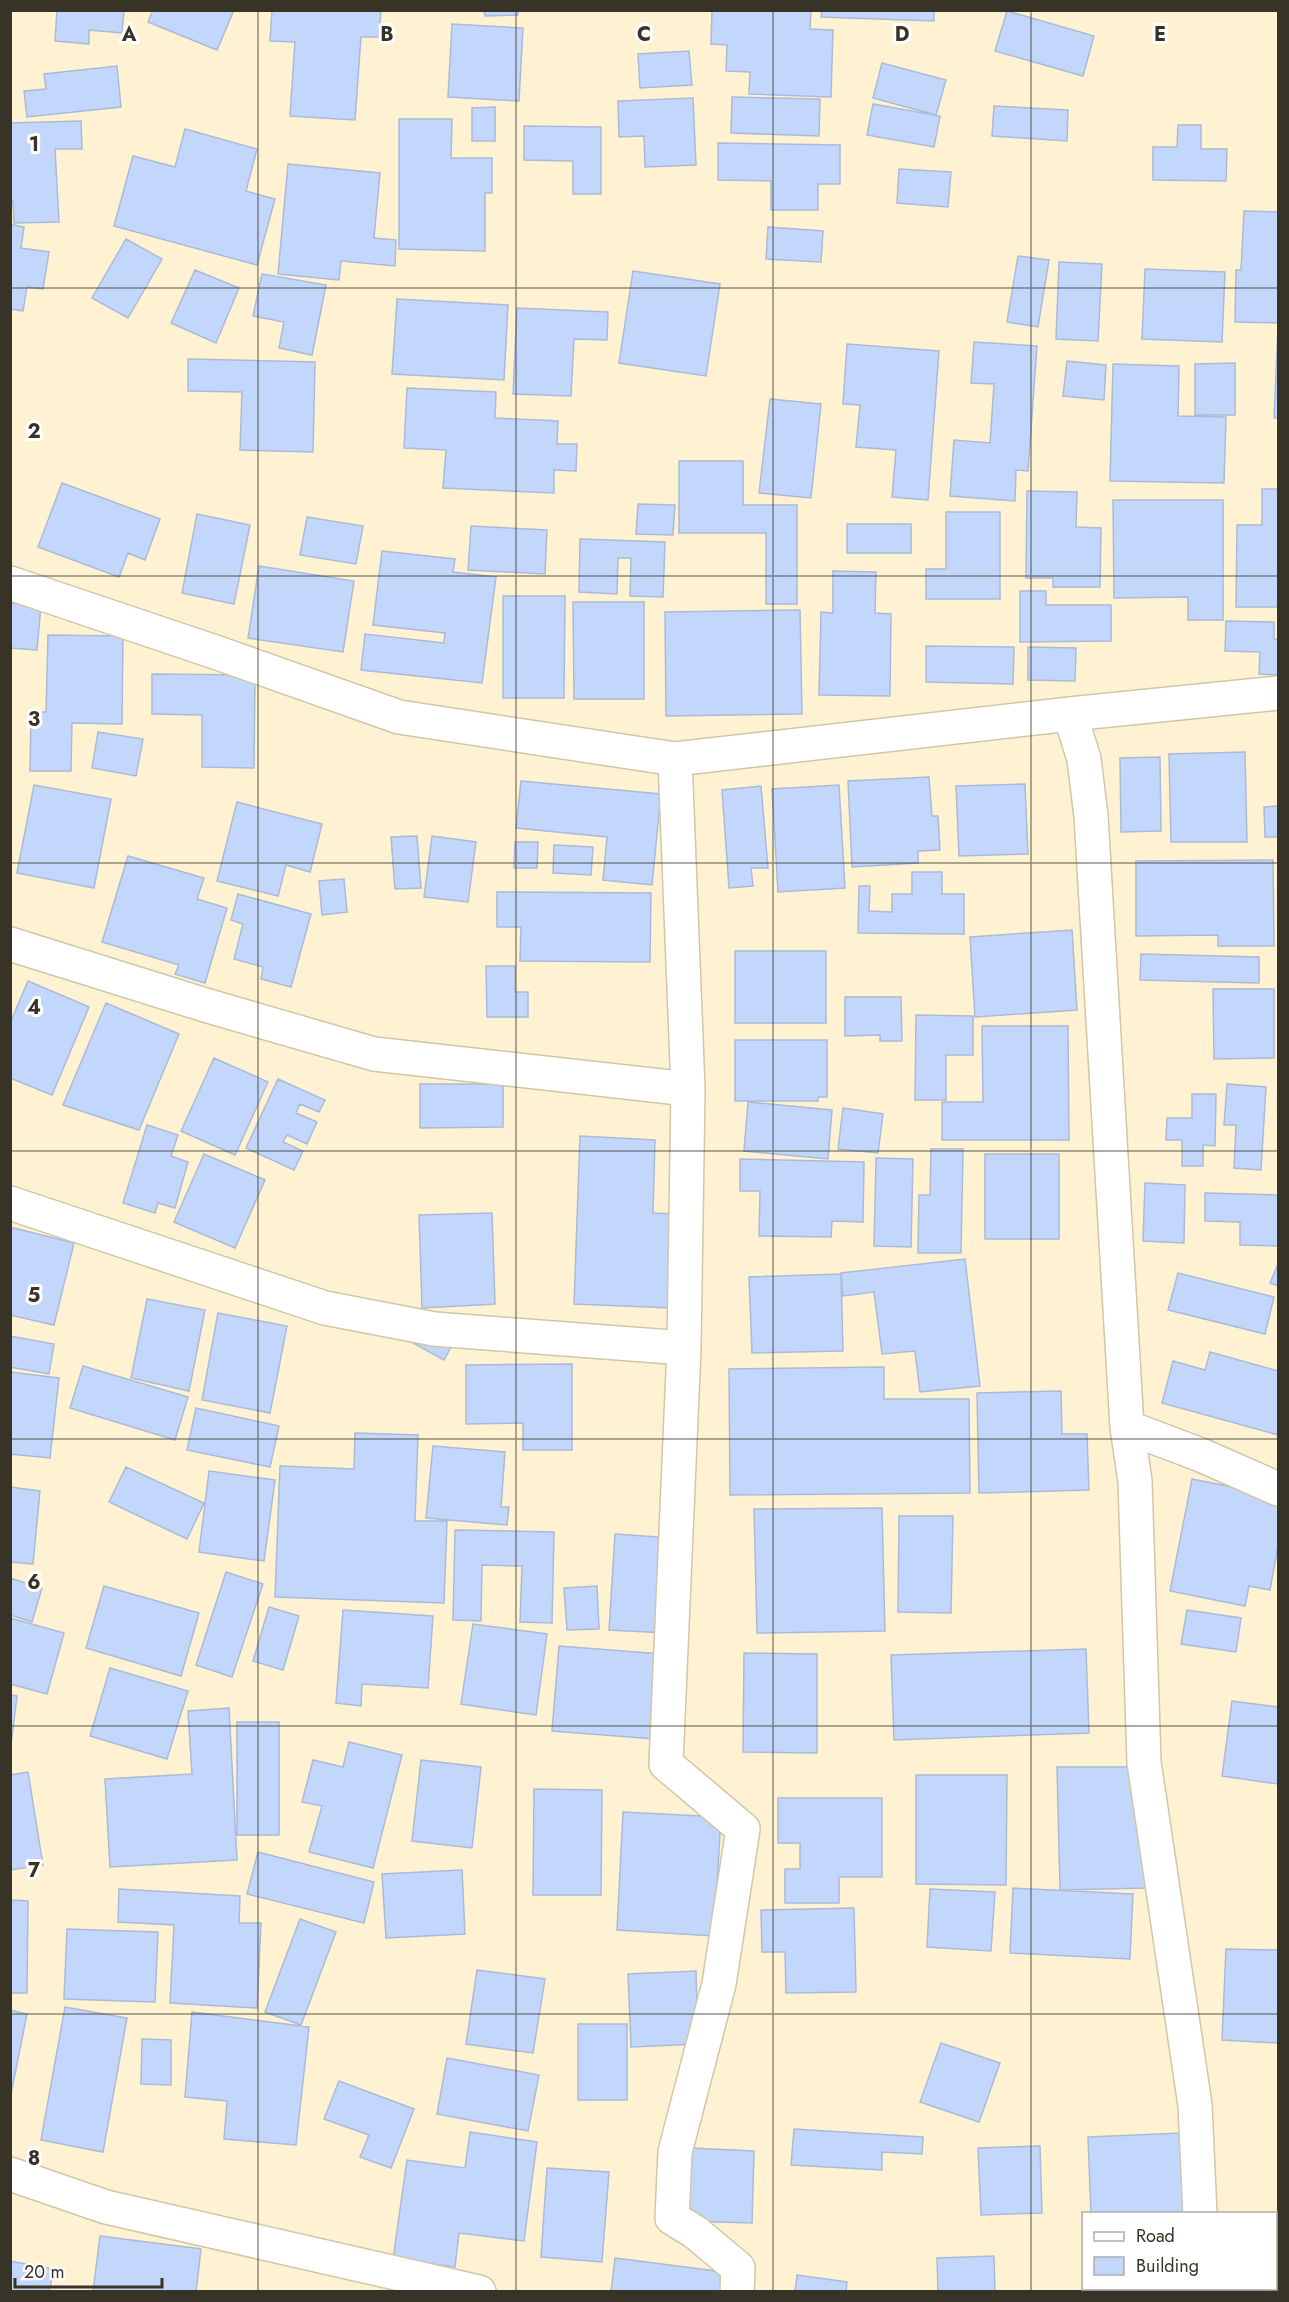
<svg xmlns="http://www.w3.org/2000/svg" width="1289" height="2302" font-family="Jost,sans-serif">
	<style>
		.building { fill: #c3d7fd; stroke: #abbad6; stroke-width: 1.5 }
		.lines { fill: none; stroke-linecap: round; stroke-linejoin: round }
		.street-casing { stroke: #d1c6a8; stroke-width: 36 }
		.street { stroke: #fff; stroke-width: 33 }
		.grid { fill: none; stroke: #373327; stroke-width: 1.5; stroke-opacity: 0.55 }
		.grid-label { font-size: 20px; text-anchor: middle; font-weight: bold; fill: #373327; stroke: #fff; stroke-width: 6; stroke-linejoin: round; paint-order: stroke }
	</style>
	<rect width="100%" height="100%" fill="#fef2d3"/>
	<path class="building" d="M57,10h67l-2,23 -33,-3v14l-34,-3z
		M153,10h81l-17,40 -69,-28z
		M272,10h109l-2,27h-18l-6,83 -65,-4 5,-74 -25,-1z
		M484,10h34v5l-33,1z
		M712,10h99l-1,19 23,1 -2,67 -82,-3 1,-22 -24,-1 1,-26 -16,-1z
		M822,10h112v11l-113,-4z
		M1007,11l87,25 -11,40 -88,-25z
		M452,24l71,4 -4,73 -71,-4z
		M689,51l3,34 -52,3 -2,-34z
		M882,63l64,17 -10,35 -63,-17z
		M117,66l4,41 -94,10 -3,-26 22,-2 -2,-15z
		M732,97l88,2 -1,37 -88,-3z
		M693,98l3,67 -51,2 -1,-31 -25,1 -1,-36z
		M873,104l67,12 -6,31 -67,-12z
		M994,106l74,4 -1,31 -75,-5z
		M495,107v34h-23v-33z
		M399,119h53l-1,39h41v35h-7v58l-86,-2z
		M81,121l1,28h-27l4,73 -45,1 -1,-22 -3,1v-79z
		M1178,125h23v24h26l-1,32 -73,-1v-33h24z
		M524,126l77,1v67h-28v-33l-49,-1z
		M185,129l72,20 -11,42 29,8 -18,66 -143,-39 19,-70 42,11z
		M718,143l122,2v39h-22v26h-47v-29l-53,-1z
		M288,164l92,9 -6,65 22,2 -1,26 -54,-5 -2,19 -61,-6z
		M899,169l52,3 -3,35 -51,-4z
		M1244,211l34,1v111l-43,-1 1,-52h5z
		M10,224l14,3 -3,21 28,4 -6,37 -16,-2 -4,24 -13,-2z
		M768,227l55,4 -2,31 -55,-3z
		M126,239l36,20 -34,59 -36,-20z
		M1018,256l31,4 -11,67 -31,-5z
		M1059,262l43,2 -4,77 -42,-2z
		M1145,269l80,3 -3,70 -80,-3z
		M195,270l44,18 -23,55 -45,-20z
		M633,271l87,13 -14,92 -87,-13z
		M262,274l64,11 -14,70 -33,-7 5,-26 -31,-6z
		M397,299l111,6 -4,75 -112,-6z
		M517,308l91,4 -1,28 -33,-1 -3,57 -58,-2z
		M1278,327v91h-4z
		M974,342l63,4 -9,125 -12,-1 -1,31 -65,-5 4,-56 36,3 4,-59 -23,-1z
		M847,344l92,7 -11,149 -36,-3 4,-47 -40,-3 4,-42 -17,-1z
		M188,359l127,3 -2,90 -73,-2 2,-58 -54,-1z
		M1067,361l39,4 -2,35 -41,-4z
		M1235,363v52h-40v-51z
		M1113,364l66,2 -1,50 48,1 -2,66 -114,-2z
		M407,388l89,4 -1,26 63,3 -1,23h20l-1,27 -22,-1v23l-111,-5 3,-38 -42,-2z
		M770,399l51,5 -10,94 -52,-5z
		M679,461h64v44h54v99h-31v-71h-87z
		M62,483l98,36 -15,41 -17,-7 -9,24 -81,-30z
		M1262,489h16v118h-42l1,-82h25z
		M1027,491l50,1 -1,35 25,1 -1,59h-47v-9h-27z
		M1113,500h110v120h-35v-23l-74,1z
		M638,504l37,1 -2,30 -37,-1z
		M946,512h54v87h-74v-30h20z
		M197,514l53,11 -16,79 -52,-11z
		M307,517l56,9 -7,38 -56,-9z
		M847,524h64v29h-64z
		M471,526l76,4 -2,44 -77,-4z
		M580,539l85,3 -2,55 -33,-1 1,-38h-13l-1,36 -38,-2z
		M382,551l73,8 -2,13 43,5 -14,106 -121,-13 4,-36 79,9 1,-10 -72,-8z
		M259,566l95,15 -11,71 -95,-14z
		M833,571l43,1 -1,41 16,1 -1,82 -71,-1 2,-83 12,1z
		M1020,591h26v14h65v36l-91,1z
		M503,596h62l-1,102h-61z
		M573,602h71v97h-70z
		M10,603l31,2 -4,45 -27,-2z
		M800,610l2,104 -136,2 -1,-104z
		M1226,621l48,1v17h4v36l-19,-1 1,-22 -35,-1z
		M48,635l75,1 -1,88 -50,-1 -1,48h-41l1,-59h15z
		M926,646l88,1 -1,37 -87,-2z
		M1028,647l48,1 -1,33 -47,-1z
		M152,674l103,1 -1,93 -52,-1v-52l-50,-1z
		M98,732l45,7 -7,37 -44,-8z
		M1245,752l2,90h-76l-2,-88z
		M1160,757l1,74 -40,1 -1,-74z
		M929,777l3,39h6l2,34 -22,1v12l-66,4 -4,-86z
		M521,781l140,13 -9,91 -49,-5 4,-43 -91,-9z
		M1025,784l3,70 -69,2 -3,-70z
		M34,785l77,14 -17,89 -77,-15z
		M839,785l6,103 -67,4 -6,-103z
		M761,786l7,82h-17l2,18 -24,2 -7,-98z
		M237,802l85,22 -12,48 -24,-7 -8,31 -61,-15z
		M1278,806v31h-13l-1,-30z
		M417,836l4,52 -26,1 -4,-52z
		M432,836l44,6 -8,60 -44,-5z
		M515,842h23l-1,26h-23z
		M554,845l39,2 -2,28 -38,-2z
		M128,856l76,22 -7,21 30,9 -22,75 -30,-9 4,-9 -77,-23z
		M1273,860l1,86h-56v-11l-82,1v-75z
		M912,872h30v22h22v40l-106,-1 1,-47h11l-1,25 23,1v-18h20z
		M344,879l3,33 -25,3 -3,-34z
		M497,892l154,1 -1,69 -130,-1 1,-34h-24z
		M238,894l73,20 -20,73 -30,-8 2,-12 -29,-8 9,-35 -12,-4z
		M1072,930l5,80 -102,7 -5,-80z
		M735,951h91v72h-91z
		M1141,954l118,3v26l-119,-3z
		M486,966h29v26h13v25h-41z
		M28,981l61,26 -37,88 -42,-17v-55z
		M1213,989h61v69l-60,1z
		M845,997h56l1,44h-22v-6l-35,1z
		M106,1003l73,31 -40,96 -76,-25z
		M916,1015l57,1v39h-27v45h-31z
		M982,1026h86l1,114h-127v-38h41z
		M735,1040h92v57h-9v4h-83z
		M214,1058l54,24 -33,73 -54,-24z
		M278,1079l47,21 -6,12 -19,-8 -4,9 21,9 -10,22 -20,-9 -4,7 20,9 -9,19 -48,-22z
		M420,1084h83v43l-83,1z
		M1227,1084l39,3 -5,83 -27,-2 2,-43h-12z
		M1192,1094h24l-1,52 -12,-1v21h-21v-26h-16l1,-22h25z
		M748,1102l84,8 -4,49 -84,-8z
		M843,1108l40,6 -5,39 -40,-4z
		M147,1125l31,10 -7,21 17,6 -13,46 -17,-5 -3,10 -32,-10z
		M580,1136l75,4 -2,73 22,1 -3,94 -98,-4z
		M931,1149h32l-2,104h-43l1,-58h11z
		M204,1154l61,26 -30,68 -61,-26z
		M985,1154h74v85h-74z
		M876,1158l37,1 -2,88 -37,-1z
		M740,1159l124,3 -1,60 -31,-1 -1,16 -72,-1 1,-45h-20z
		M1145,1183l40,2 -1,58 -41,-2z
		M1205,1193l73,2v51l-38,-1v-23l-35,-1z
		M492,1213l3,91 -73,4 -3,-93z
		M10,1227l64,16 -20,82 -44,-10z
		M965,1259l15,127 -60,6 -5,-41 -33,3 -8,-62 -31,4 -2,-23z
		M1278,1264v22l-8,-3z
		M1178,1273l96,24 -9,37 -97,-24z
		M841,1274l2,77 -91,2 -3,-76z
		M147,1299l58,11 -16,81 -58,-13z
		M218,1313l69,13 -17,87 -68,-13z
		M421,1330l30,17 -7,13 -31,-17z
		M10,1336l44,8 -5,30 -39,-7z
		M1210,1352l68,19v64l-116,-32 11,-42 32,9z
		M572,1364v86h-49v-27l-57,1v-59z
		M83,1366l105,31 -13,43 -105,-32z
		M884,1367v32h85l1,94 -240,2 -1,-126z
		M10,1372l49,6 -9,80 -40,-4z
		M1061,1391l1,43h25l2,56 -110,3 -2,-100z
		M196,1408l83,18 -9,41 -83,-17z
		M355,1433l63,2 -3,86h32l-3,82 -169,-6 5,-131 74,3z
		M433,1446l72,6 -4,55h8l-2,18 -81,-7z
		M126,1467l78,36 -17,36 -78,-37z
		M209,1471l66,9 -11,81 -65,-9z
		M1192,1479l86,17v50l-8,44 -21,-4 -4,20 -75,-15z
		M10,1487l30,4 -7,73 -23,-2z
		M882,1508l3,123 -128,2 -3,-124z
		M899,1516h54l-2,97 -53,-1z
		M455,1530l99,2 -2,91 -32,-1 2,-56 -40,-1 -1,56 -28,-1z
		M615,1534l57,4 -6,95 -57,-3z
		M226,1572l37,12 -31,93 -36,-12z
		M10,1578l32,10 -10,34 -22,-7z
		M104,1586l95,27 -18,63 -95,-28z
		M597,1586l2,43 -32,1 -3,-42z
		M269,1607l30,9 -16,54 -30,-9z
		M343,1610l90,6 -5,72 -66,-4 -1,22 -25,-3z
		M1187,1610l54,8 -5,34 -55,-8z
		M10,1618l54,15 -17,61 -37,-10z
		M473,1624l74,10 -11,81 -75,-11z
		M559,1646l103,8 -7,85 -103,-8z
		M1086,1649l3,84 -195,7 -3,-85z
		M744,1653l73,1v99l-74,-1z
		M110,1668l78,23 -21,68 -77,-23z
		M10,1695l7,1 -7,57z
		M1232,1701l46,6v77l-56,-8z
		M229,1708l8,152 -127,7 -5,-88 87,-5 -4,-63z
		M237,1722h42v113h-42z
		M349,1742l53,13 -29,113 -64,-16 13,-46 -20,-4 11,-42 30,7z
		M421,1760l60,7 -9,81 -60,-7z
		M1057,1767h85l5,121 -87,2z
		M28,1772l15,93 -33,5v-95z
		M916,1775h91l-1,110 -90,-1z
		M534,1789l68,1 -1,105h-68z
		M778,1798h104v79h-43v26h-54v-34h15v-26h-22z
		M623,1812l98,5 -7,119 -97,-6z
		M258,1852l116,30 -10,41 -117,-29z
		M462,1870l3,64 -79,4 -4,-64z
		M1013,1888l120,6 -3,65 -120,-6z
		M119,1889l121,7 -1,27h22l-4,85 -87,-5 4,-78 -56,-3z
		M930,1889l65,3 -4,59 -64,-4z
		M10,1900l18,1 -1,92h-17z
		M854,1908l2,84 -70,1 -1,-41h-23l-1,-42z
		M300,1919l36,13 -35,93 -36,-13z
		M67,1929l91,3 -3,70 -91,-3z
		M1226,1949l52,1v93l-56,-3z
		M477,1970l68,9 -12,74 -67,-9z
		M696,1971l2,73 -67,3 -3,-73z
		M65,2007l62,11 -24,134 -62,-12z
		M10,2010l17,4 -17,85z
		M192,2012l117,15 -13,118 -72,-6 3,-38 -42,-4z
		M578,2024h49v76h-49z
		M142,2039l29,1v45l-30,-1z
		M941,2043l59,20 -21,59 -59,-20z
		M447,2058l92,17 -11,56 -91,-17z
		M339,2081l75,28 -23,59 -31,-11 9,-22 -45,-16z
		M794,2129l129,8 -1,17 -40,-2v18l-91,-5z
		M470,2132l67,10 -13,99 -65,-8 -4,34 -62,-8 14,-99 58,8z
		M1181,2133l3,81h-93l-3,-77z
		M1040,2146l2,67 -61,2 -3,-67z
		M691,2148l63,3 -2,72 -64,-2z
		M547,2168l62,4 -7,90 -61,-5z
		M100,2236l101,13 -5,43h-103z
		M994,2256l1,36h-57l-1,-34z
		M615,2258l109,14 -2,20h-111z
		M10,2261l44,8 -5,23h-39z
		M797,2275l50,7 -1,10h-51z
		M1177,2290v2h-78v-1z"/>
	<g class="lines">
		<defs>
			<path id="street" d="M10,583l208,70 181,64 276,42 395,-45 208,-21
				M1070,714l14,45 7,57 36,611 8,54 9,281 51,343 5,109
				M675,759l13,330 -4,259 -18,416 77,65 -24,155 -44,168 -3,66 23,14 43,36 -1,24
				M10,944l195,61 169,49 314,35
				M10,1203l315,105 109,21 250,19
				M1127,1427l74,28 77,34
				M10,2174l96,33 373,85
				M1204,2288v4"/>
		</defs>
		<use href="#street" class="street-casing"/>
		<use href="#street" class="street"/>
	</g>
	<path class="grid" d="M258,10v2282M516,10v2282M773,10v2282M1031,10v2282M10,288h1268M10,576h1268M10,863h1268M10,1151h1268M10,1439h1268M10,1726h1268M10,2014h1268"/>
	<g class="grid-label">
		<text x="129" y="41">A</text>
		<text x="387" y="41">B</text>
		<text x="644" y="41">C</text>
		<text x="902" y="41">D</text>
		<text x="1160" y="41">E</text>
		<text x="34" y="151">1</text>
		<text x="34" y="438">2</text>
		<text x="34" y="726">3</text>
		<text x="34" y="1014">4</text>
		<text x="34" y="1302">5</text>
		<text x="34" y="1589">6</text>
		<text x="34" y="1877">7</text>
		<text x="34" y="2165">8</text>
	</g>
	<rect width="1289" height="2302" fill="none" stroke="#373327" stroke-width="24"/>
	<rect x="1082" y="2212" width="195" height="78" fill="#ffffff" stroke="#afada9" stroke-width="1.5"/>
	<rect x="1094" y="2232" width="30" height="9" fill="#ffffff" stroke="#afada9" stroke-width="1.5"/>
	<text x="1136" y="2242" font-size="18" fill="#373327">Road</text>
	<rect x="1094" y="2257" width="30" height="18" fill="#c3d7fd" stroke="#afada9" stroke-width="1.5"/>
	<text x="1136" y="2272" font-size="18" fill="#373327">Building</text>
	<path d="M15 2278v9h147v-9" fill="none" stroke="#373327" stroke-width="3"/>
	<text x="24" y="2278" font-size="18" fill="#373327" stroke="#ffffff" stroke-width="4.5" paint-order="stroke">20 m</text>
</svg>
